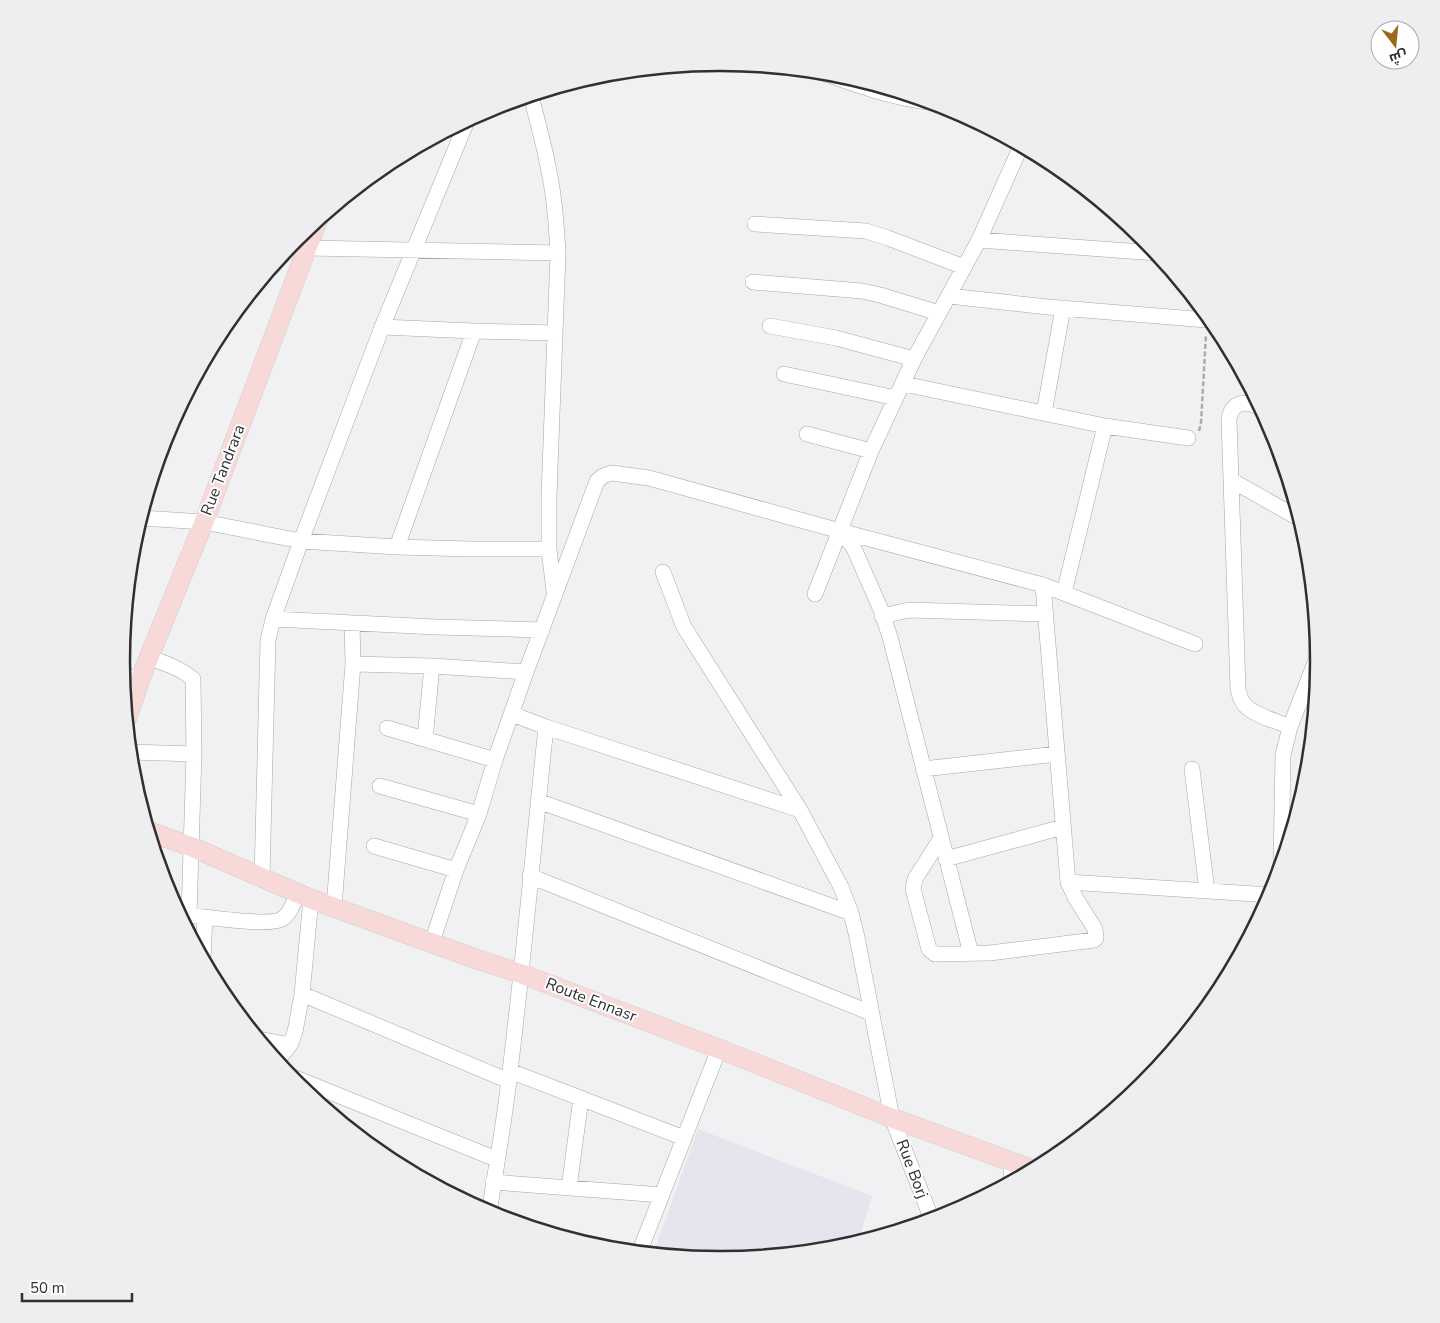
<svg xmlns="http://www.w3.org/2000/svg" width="1440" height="1323" font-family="'Nunito Sans',Cairo,sans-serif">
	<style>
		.built { fill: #e7e4ee }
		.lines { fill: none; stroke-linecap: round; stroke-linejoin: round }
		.minor-casing { stroke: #a7a6a9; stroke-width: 16 }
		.major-casing { stroke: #cdcdce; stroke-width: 20 }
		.path { stroke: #abaaac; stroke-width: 2.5; stroke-dasharray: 5 2.5; stroke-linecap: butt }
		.minor { stroke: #fff; stroke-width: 15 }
		.major { stroke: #f7dad8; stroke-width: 19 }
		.labels { text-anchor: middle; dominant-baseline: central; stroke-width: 4; stroke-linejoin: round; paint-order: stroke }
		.street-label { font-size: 16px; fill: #303031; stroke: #fefdff }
		.rim { fill: none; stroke: #303031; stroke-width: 2.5 }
	</style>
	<rect width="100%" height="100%" fill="#f1f0f3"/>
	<path class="built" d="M698,1129l174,67 -14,47 -21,6 -117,11 -67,-6z"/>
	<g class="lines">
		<defs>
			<path id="minor" d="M823,73c33,12 70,25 105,29
				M531,96c9,35 19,71 23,107 2,16 3,33 4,50l-9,243v53l5,42
				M755,224l111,7 22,7 76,29
				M979,240l177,13
				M307,248l251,5
				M753,282l109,9 18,4 59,18
				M949,296l99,11 159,13
				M770,326l66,12 78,21
				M382,327l92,4 80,2
				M784,374l112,24
				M904,384l201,42 83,12
				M1260,408c-14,-8 -28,-7 -31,11l9,270c1,5 2,10 6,15 8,11 33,17 46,23
				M1044,413l19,-105
				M807,434l64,17
				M1231,480l69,39
				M141,518l63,4 97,19 96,6 74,2h78
				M840,531l12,14 4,8 25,57 9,27 81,317
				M397,547l77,-216
				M663,572l21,55 116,183
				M1064,593l41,-167
				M815,594l56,-143 43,-92 65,-119 42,-94
				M882,616l27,-6 137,4
				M273,619l163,8 106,3
				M149,658c16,5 31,10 44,21l1,75 -5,161
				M353,664l79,2 94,6
				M123,677h18
				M512,714l34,13 254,83 41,77 10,26 6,24 35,181 40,102
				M387,728l108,32
				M425,739l7,-73
				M130,752l64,2
				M923,769l134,-15
				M1192,769l15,122
				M380,786l99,28
				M538,801l313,112
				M941,838l-26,41 -2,10 16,60 6,5 55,-1 104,-13 2,-2 -1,-9 -20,-32 -7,-15 -25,-297
				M374,846l82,24
				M946,859l117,-32
				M1281,865l2,-110 7,-28 28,-72
				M530,876l341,137
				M262,877l6,-237 5,-21 28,-78 81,-214 85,-206
				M1068,882l203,13
				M334,907l19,-243 -1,-40
				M179,914c19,2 91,13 103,5 9,-6 12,-18 16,-26
				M432,942l24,-72 23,-56 16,-54 31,-88 71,-191 6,-5 9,-3 37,5 191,53 203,54 152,59
				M203,959l2,-42
				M302,994l207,87
				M259,1039l31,6
				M277,1061l13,-16 5,-13 7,-38 9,-95
				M510,1071l174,67
				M288,1075l208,84
				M1010,1160l2,21
				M493,1182l169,13
				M569,1188l12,-90
				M489,1214c7,-48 16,-95 21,-143 14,-115 24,-230 36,-344
				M641,1248l78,-199"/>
			<path id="major" d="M127,718l14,-41 63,-155 103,-274 11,-28
				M148,831l44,16 119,52 165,60 46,15 200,76 170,68 142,52"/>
		</defs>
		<use href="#minor" class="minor-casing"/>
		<use href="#major" class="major-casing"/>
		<path class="path" d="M1199,431l2,-8 5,-89"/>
		<use href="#minor" class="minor"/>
		<use href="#major" class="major"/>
	</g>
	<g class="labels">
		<g class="street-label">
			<text transform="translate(223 470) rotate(-69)">Rue Tandrara</text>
			<text transform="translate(591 1000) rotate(21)">Route Ennasr</text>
			<text transform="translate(912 1169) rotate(69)">Rue Borj</text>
		</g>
	</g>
	<path d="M0 0H1440V1323H0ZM130 661a590 590 0 1 1 1180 0a590 590 0 1 1-1180 0Z" fill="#eeedef" fill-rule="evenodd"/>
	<path class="rim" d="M130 661a590 590 0 1 1 1180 0a590 590 0 1 1-1180 0Z"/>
	<g transform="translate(1395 45) rotate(164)"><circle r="24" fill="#fefdff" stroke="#acabad"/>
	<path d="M0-4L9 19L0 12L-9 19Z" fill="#996a1b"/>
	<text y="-8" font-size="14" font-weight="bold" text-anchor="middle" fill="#303031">ش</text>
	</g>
	<path d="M22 1293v8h110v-8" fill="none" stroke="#303031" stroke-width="2.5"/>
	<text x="30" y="1293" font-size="15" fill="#303031" stroke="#fefdff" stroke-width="4" paint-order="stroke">50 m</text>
</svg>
